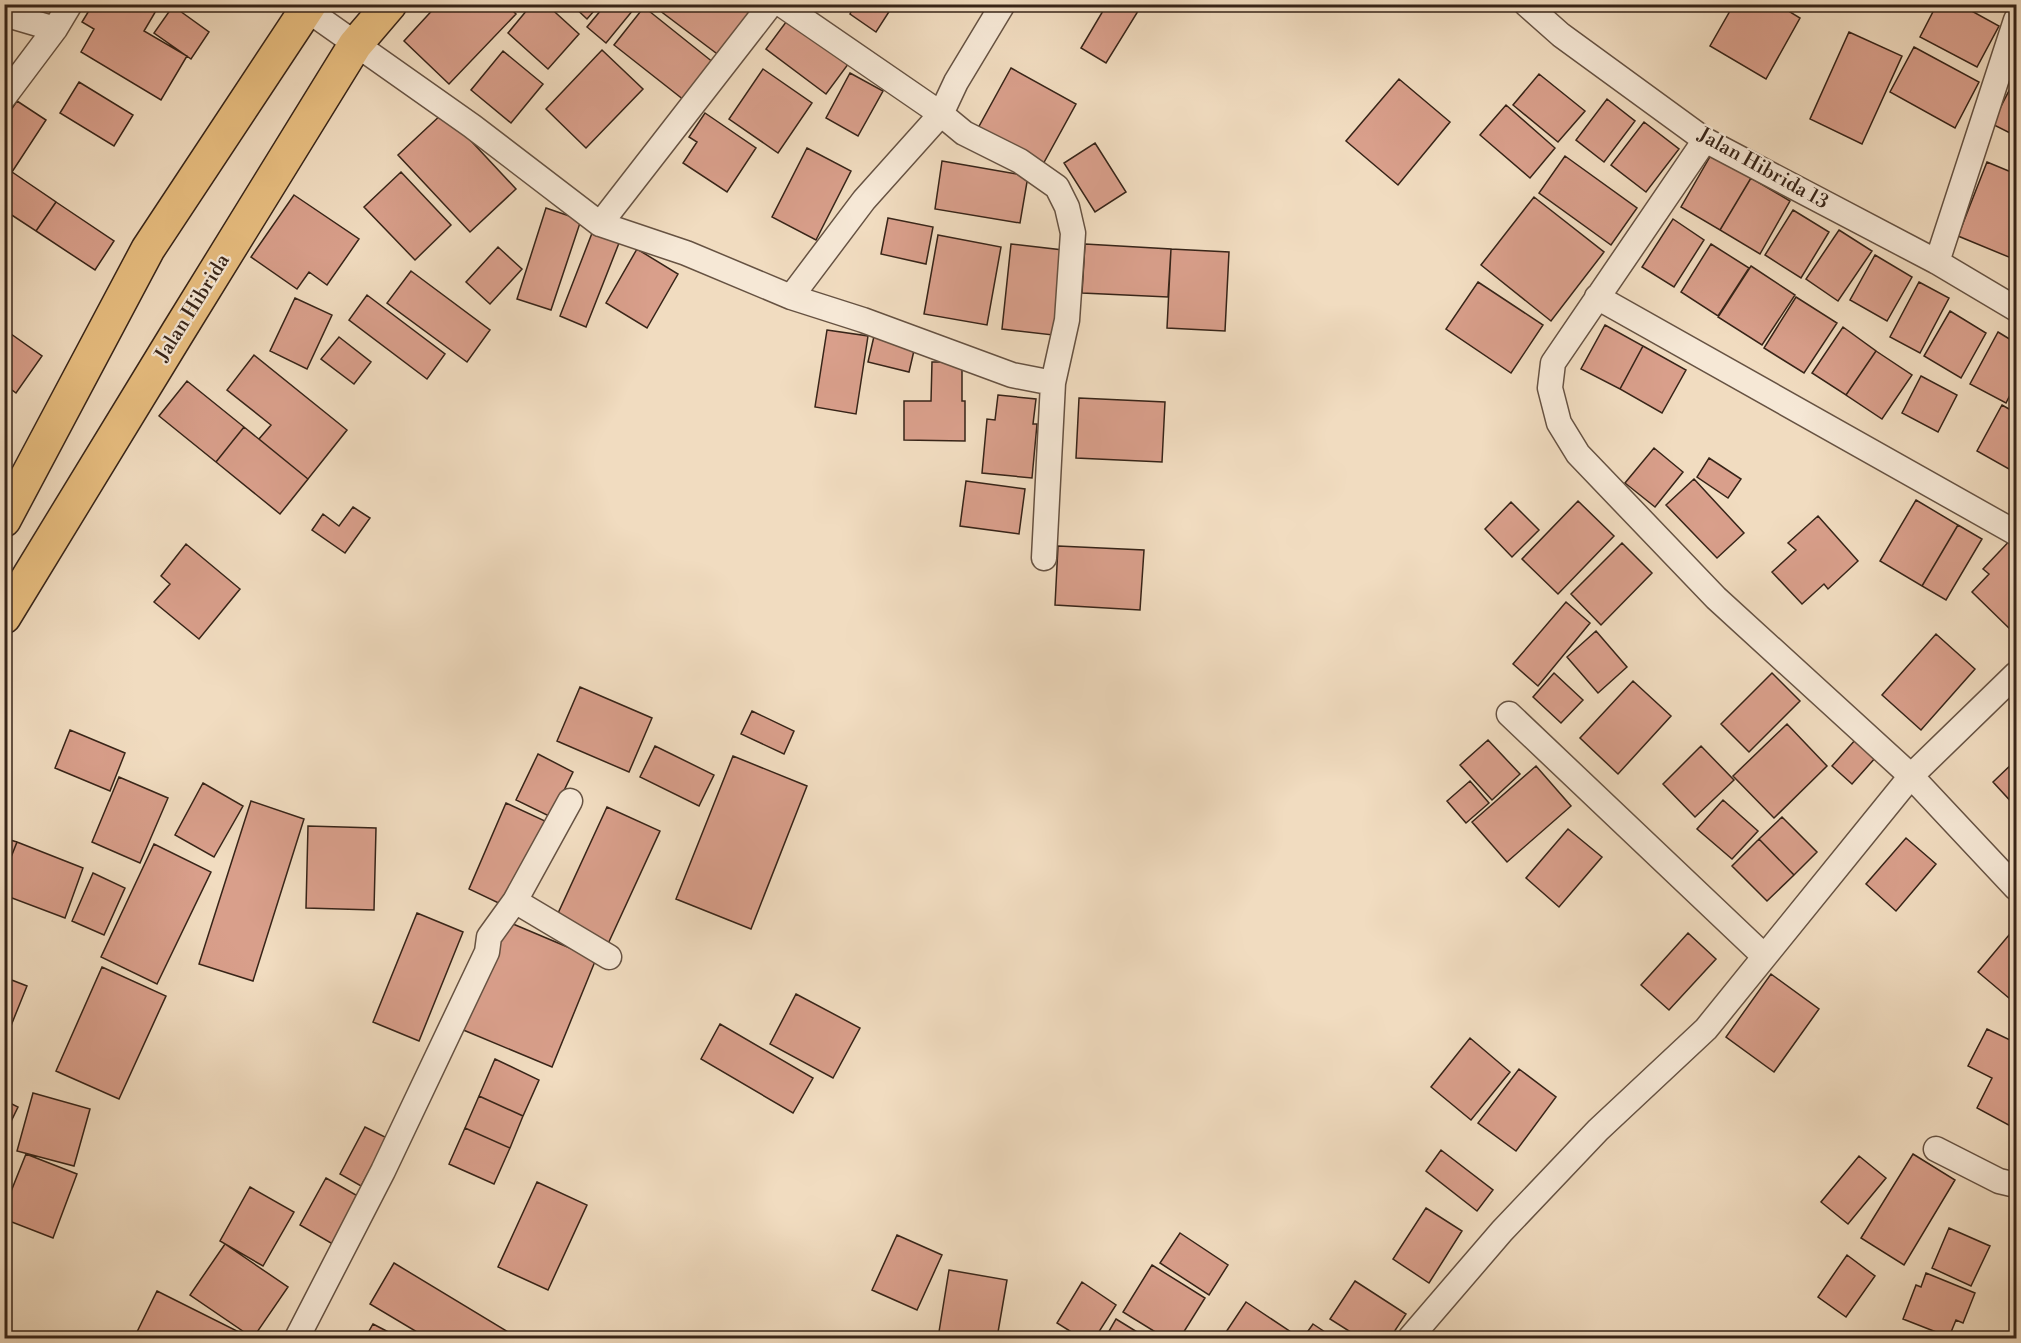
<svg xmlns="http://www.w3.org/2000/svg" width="2021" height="1343" font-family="'Libre Bodoni',serif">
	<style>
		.building { fill: #d99f8b; stroke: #372418; stroke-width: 1.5 }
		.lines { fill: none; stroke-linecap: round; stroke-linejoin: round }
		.minor-casing { stroke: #665242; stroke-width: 27 }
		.primary-casing { stroke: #372418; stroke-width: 36 }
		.minor { stroke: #f6e8d6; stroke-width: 24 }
		.primary { stroke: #e8be80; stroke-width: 33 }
		.labels { text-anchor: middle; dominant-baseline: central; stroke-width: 4.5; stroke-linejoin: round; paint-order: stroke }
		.street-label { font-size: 20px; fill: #372418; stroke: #f6e8d6 }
	</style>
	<rect width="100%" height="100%" fill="#f1dcc0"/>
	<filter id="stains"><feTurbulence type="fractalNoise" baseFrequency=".00333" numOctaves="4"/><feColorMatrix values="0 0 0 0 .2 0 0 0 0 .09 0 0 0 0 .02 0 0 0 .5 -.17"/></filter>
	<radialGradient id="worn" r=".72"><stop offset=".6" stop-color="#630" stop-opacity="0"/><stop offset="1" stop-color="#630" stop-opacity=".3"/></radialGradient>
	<path class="building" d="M93,4h67l-16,27 43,25 -26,44 -80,-48 13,-23 -12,-7z
		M438,4h68l10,10 -67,70 -45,-43z
		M532,4h14l33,30 -31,35 -40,-36z
		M571,4h29l-13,15z
		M606,4h32l-32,39 -19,-16z
		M651,4h92l10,8 -33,44z
		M855,4h39l-18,28 -26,-18z
		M1107,4h28l5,4 -34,55 -25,-15z
		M1734,4h43l23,14 -34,61 -56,-33z
		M1937,4h22l40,22 -22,41 -57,-30z
		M173,6l36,26 -18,27 -37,-26z
		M644,7l75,60 -30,37 -75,-59z
		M789,18l60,45 -23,31 -60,-45z
		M1849,32l53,24 -40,88 -52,-25z
		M1914,47l65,35 -24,46 -65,-36z
		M602,50l41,39 -57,59 -40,-39z
		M503,51l40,33 -32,39 -40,-33z
		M1011,68l65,36 -34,62 -65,-36z
		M763,69l49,34 -34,50 -49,-34z
		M850,73l33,18 -25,45 -32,-18z
		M1539,74l46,37 -27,31 -45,-37z
		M1399,79l51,43 -52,63 -52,-44z
		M2015,79l1,1v56l-24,-12z
		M79,82l54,33 -19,31 -54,-33z
		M1607,99l28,22 -31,41 -28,-22z
		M17,101l29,19 -34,52 -8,-4v-48z
		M1506,105l49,43 -25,30 -50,-43z
		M444,112l72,77 -46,43 -72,-77z
		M705,113l51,35 -29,44 -44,-29 14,-21 -8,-5z
		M1644,122l35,27 -33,43 -35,-27z
		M1095,143l31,49 -31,20 -31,-49z
		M807,148l44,23 -35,69 -44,-23z
		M1711,155l40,23 -31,52 -39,-23z
		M1565,156l72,52 -26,37 -72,-52z
		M942,161l86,15 -8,47 -85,-14z
		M1987,162l29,12v86l-58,-24z
		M12,172l44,30 -20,29 -32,-21v-26z
		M401,172l50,53 -36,35 -51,-53z
		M1751,178l39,23 -30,53 -40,-24z
		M294,195l65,44 -32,46 -18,-13 -12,17 -46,-32z
		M1534,197l70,55 -53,69 -70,-56z
		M56,202l58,39 -19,29 -59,-39z
		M546,208l35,12 -30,90 -34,-11z
		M1793,210l36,22 -28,46 -36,-23z
		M888,218l45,9 -7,37 -45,-10z
		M1673,219l31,21 -30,47 -32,-20z
		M594,228l27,10 -35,89 -26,-11z
		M1839,230l33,21 -34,50 -32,-22z
		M938,235l63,12 -14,78 -63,-11z
		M1011,244l52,6 -10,85 -51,-6z
		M1085,244l86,5 -3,48 -86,-4z
		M1711,244l38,24 -31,48 -37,-24z
		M498,247l24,22 -32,35 -24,-22z
		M637,249l41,25 -31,54 -41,-25z
		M1171,249l58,3 -4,79 -58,-3z
		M1875,255l37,22 -25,44 -37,-21z
		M1751,266l44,29 -33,50 -44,-28z
		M411,271l79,59 -23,32 -80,-59z
		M1478,282l65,43 -32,48 -65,-44z
		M1919,282l30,16 -29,55 -30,-16z
		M367,295l78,59 -18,25 -78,-59z
		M1796,297l41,26 -33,50 -40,-25z
		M295,298l37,17 -25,54 -37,-18z
		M1950,311l36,22 -25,45 -37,-22z
		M1605,325l38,21 -23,43 -39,-20z
		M1843,327l33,24 -30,44 -34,-22z
		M4,329l38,27 -26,37 -12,-9z
		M827,330l41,6 -12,78 -41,-7z
		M875,332l41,10 -7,30 -41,-10z
		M1998,332l18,11v40l-10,20 -36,-19z
		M339,337l32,25 -17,22 -33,-25z
		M1643,346l43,24 -24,43 -42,-24z
		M1876,351l36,24 -30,44 -36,-24z
		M254,355l93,75 -39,49 -49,-40 12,-14 -44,-35z
		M932,362h30v39h3v40l-61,-1v-39h27z
		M1921,376l36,19 -19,37 -36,-19z
		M187,381l57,46 -28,35 -57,-46z
		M998,395l38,4 -3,25h4l-5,54 -50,-5 5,-54 8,1z
		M1079,398l86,4 -3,60 -86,-4z
		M2002,405l14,8v60l-39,-22z
		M244,427l64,52 -28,35 -64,-52z
		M1654,448l29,24 -28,35 -30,-24z
		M1709,458l32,21 -13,19 -31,-21z
		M1694,479l50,54 -27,25 -51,-53z
		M966,481l59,8 -6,45 -59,-8z
		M1916,500l42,25 -36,61 -42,-25z
		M1578,501l36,35 -56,58 -36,-35z
		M1511,502l28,28 -27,27 -27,-28z
		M353,507l17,11 -25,35 -33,-23 11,-16 16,12z
		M1818,516l40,45 -30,28 -4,-5 -22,20 -30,-32 24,-22 -8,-7z
		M1958,525l24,14 -36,61 -24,-14z
		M2015,535l1,96 -2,2 -42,-41 17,-18 -6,-5z
		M1622,543l30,30 -51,52 -30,-31z
		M186,544l54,45 -41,50 -45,-37 16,-18 -9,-8z
		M1058,546l86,4 -4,60 -85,-5z
		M1566,602l24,21 -52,63 -25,-22z
		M1596,631l31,36 -29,26 -31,-36z
		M1936,634l39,35 -54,61 -39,-35z
		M1554,673l29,27 -22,23 -28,-26z
		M1772,673l28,28 -51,51 -28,-28z
		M1633,681l38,35 -53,58 -38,-36z
		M580,687l72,31 -23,54 -72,-31z
		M752,711l42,20 -10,23 -43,-20z
		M1787,724l40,42 -53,52 -41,-42z
		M70,730l55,23 -15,38 -55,-23z
		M1856,739l20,18 -24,27 -20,-18z
		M1488,740l32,34 -28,26 -32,-35z
		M655,746l59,29 -15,31 -59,-29z
		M1701,746l33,34 -39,37 -32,-33z
		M538,754l35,18 -22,45 -35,-17z
		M733,756l74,30 -56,143 -75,-30z
		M2016,760v47l-23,-25z
		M1536,766l35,40 -64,56 -35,-40z
		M119,777l49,21 -28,65 -48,-21z
		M1470,781l19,22 -23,20 -19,-22z
		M203,783l40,23 -29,51 -39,-22z
		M1723,800l35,31 -26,28 -35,-30z
		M251,801l53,18 -51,162 -54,-17z
		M506,803l39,18 -38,86 -38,-18z
		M607,807l53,24 -53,115 -53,-24z
		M1782,817l35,35 -23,23 -35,-36z
		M308,826l68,2 -2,82 -68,-2z
		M1568,829l34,28 -43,50 -33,-29z
		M4,838l13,4 -13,33z
		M1906,838l30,26 -40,47 -30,-27z
		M1759,839l35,36 -27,26 -35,-35z
		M17,842l66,26 -18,50 -61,-23v-20z
		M154,844l57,28 -54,112 -56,-27z
		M93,873l32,15 -21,47 -32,-14z
		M417,913l46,19 -44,109 -46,-19z
		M506,921l90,38 -44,108 -91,-38z
		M2014,929l2,2v73l-38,-32z
		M1688,933l28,26 -47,51 -28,-25z
		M102,967l64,29 -47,103 -63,-28z
		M1771,974l48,35 -45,63 -48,-35z
		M4,977l23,9 -23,57z
		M796,994l64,34 -27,50 -63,-34z
		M720,1024l93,54 -20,35 -92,-54z
		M1987,1029l25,12 4,-9v97l-39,-21 15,-30 -24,-12z
		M1470,1038l40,34 -39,48 -40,-33z
		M495,1059l44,21 -16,36 -44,-20z
		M1519,1069l37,28 -40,54 -38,-28z
		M33,1093l57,16 -16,57 -57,-15z
		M479,1096l44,20 -13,32 -45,-20z
		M4,1100l14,7 -14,29z
		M365,1127l22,11 -26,48 -21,-12z
		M465,1128l45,20 -16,36 -45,-20z
		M1441,1150l52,40 -16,21 -51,-40z
		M26,1154l51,20 -24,64 -49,-19v-10z
		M1913,1154l42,26 -51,85 -43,-27z
		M1859,1156l27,22 -38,46 -27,-22z
		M326,1178l37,21 -27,47 -36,-21z
		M537,1182l50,23 -39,85 -50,-23z
		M250,1187l44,25 -31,54 -43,-25z
		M1426,1208l36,23 -33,52 -36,-24z
		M1949,1228l41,18 -19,40 -39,-18z
		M1180,1233l48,32 -19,30 -49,-32z
		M897,1235l45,20 -25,55 -45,-20z
		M225,1244l63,43 -35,51 -63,-43z
		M1847,1255l28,21 -29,41 -28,-20z
		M394,1263l124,75h-91l-57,-34z
		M1152,1265l53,33 -25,40h-15l-42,-26z
		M949,1270l58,10 -10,58h-59z
		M1926,1273l49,20 -12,30 -7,-3 -7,17 -46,-18 13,-34 5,2z
		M1355,1281l51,33 -16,24h-30l-30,-19z
		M1082,1282l34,23 -21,33h-14l-24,-15z
		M157,1291l88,44 -2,3h-109z
		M1246,1302l51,34 -1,2h-74z
		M1116,1319l31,19h-42z
		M373,1324l27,14h-35z
		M1313,1324l21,14h-31z"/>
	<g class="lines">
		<defs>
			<path id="minor" d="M299,4l173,122 128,98 86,29 105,44 72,23 149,55 41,8
				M781,4l160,110 23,19 56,28 37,26 10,20 6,26 -6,87 -14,63 -9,175
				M1526,4l35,31 144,105 232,122 79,47
				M4,14l51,15
				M4,97l51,-68 15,-25
				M1705,140l-152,223 -3,25 9,35 19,31 138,144 195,178 105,112
				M600,224l171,-220
				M1937,262l79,-242
				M791,297l73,-97 77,-86 15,-32 47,-78
				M1597,297l419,236
				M1509,714l255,242
				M515,901l55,-100
				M1936,1149l63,32 17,4
				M297,1338l86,-167 104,-219 2,-15 26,-36 94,56
				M1410,1338l92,-107 96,-101 108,-101 205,-253 105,-102"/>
			<path id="primary" d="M4,520l144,-271 162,-245
				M4,617l174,-285 177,-287 35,-41"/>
		</defs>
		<use href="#minor" class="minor-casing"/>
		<use href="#primary" class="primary-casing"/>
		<use href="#minor" class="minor"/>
		<use href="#primary" class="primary"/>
	</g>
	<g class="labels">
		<g class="street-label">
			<text transform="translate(1763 169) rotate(29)">Jalan Hibrida 13</text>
			<text transform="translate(193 308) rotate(-58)">Jalan Hibrida</text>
		</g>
	</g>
	<rect width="2021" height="1343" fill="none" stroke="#f1dcc0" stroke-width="24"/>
	<rect x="6" y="6" width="2009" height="1331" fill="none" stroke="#372418" stroke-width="3"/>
	<rect x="12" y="12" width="1997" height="1319" fill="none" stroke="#372418" stroke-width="1.5"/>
	<rect width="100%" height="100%" filter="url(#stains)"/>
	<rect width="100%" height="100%" fill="url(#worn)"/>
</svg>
